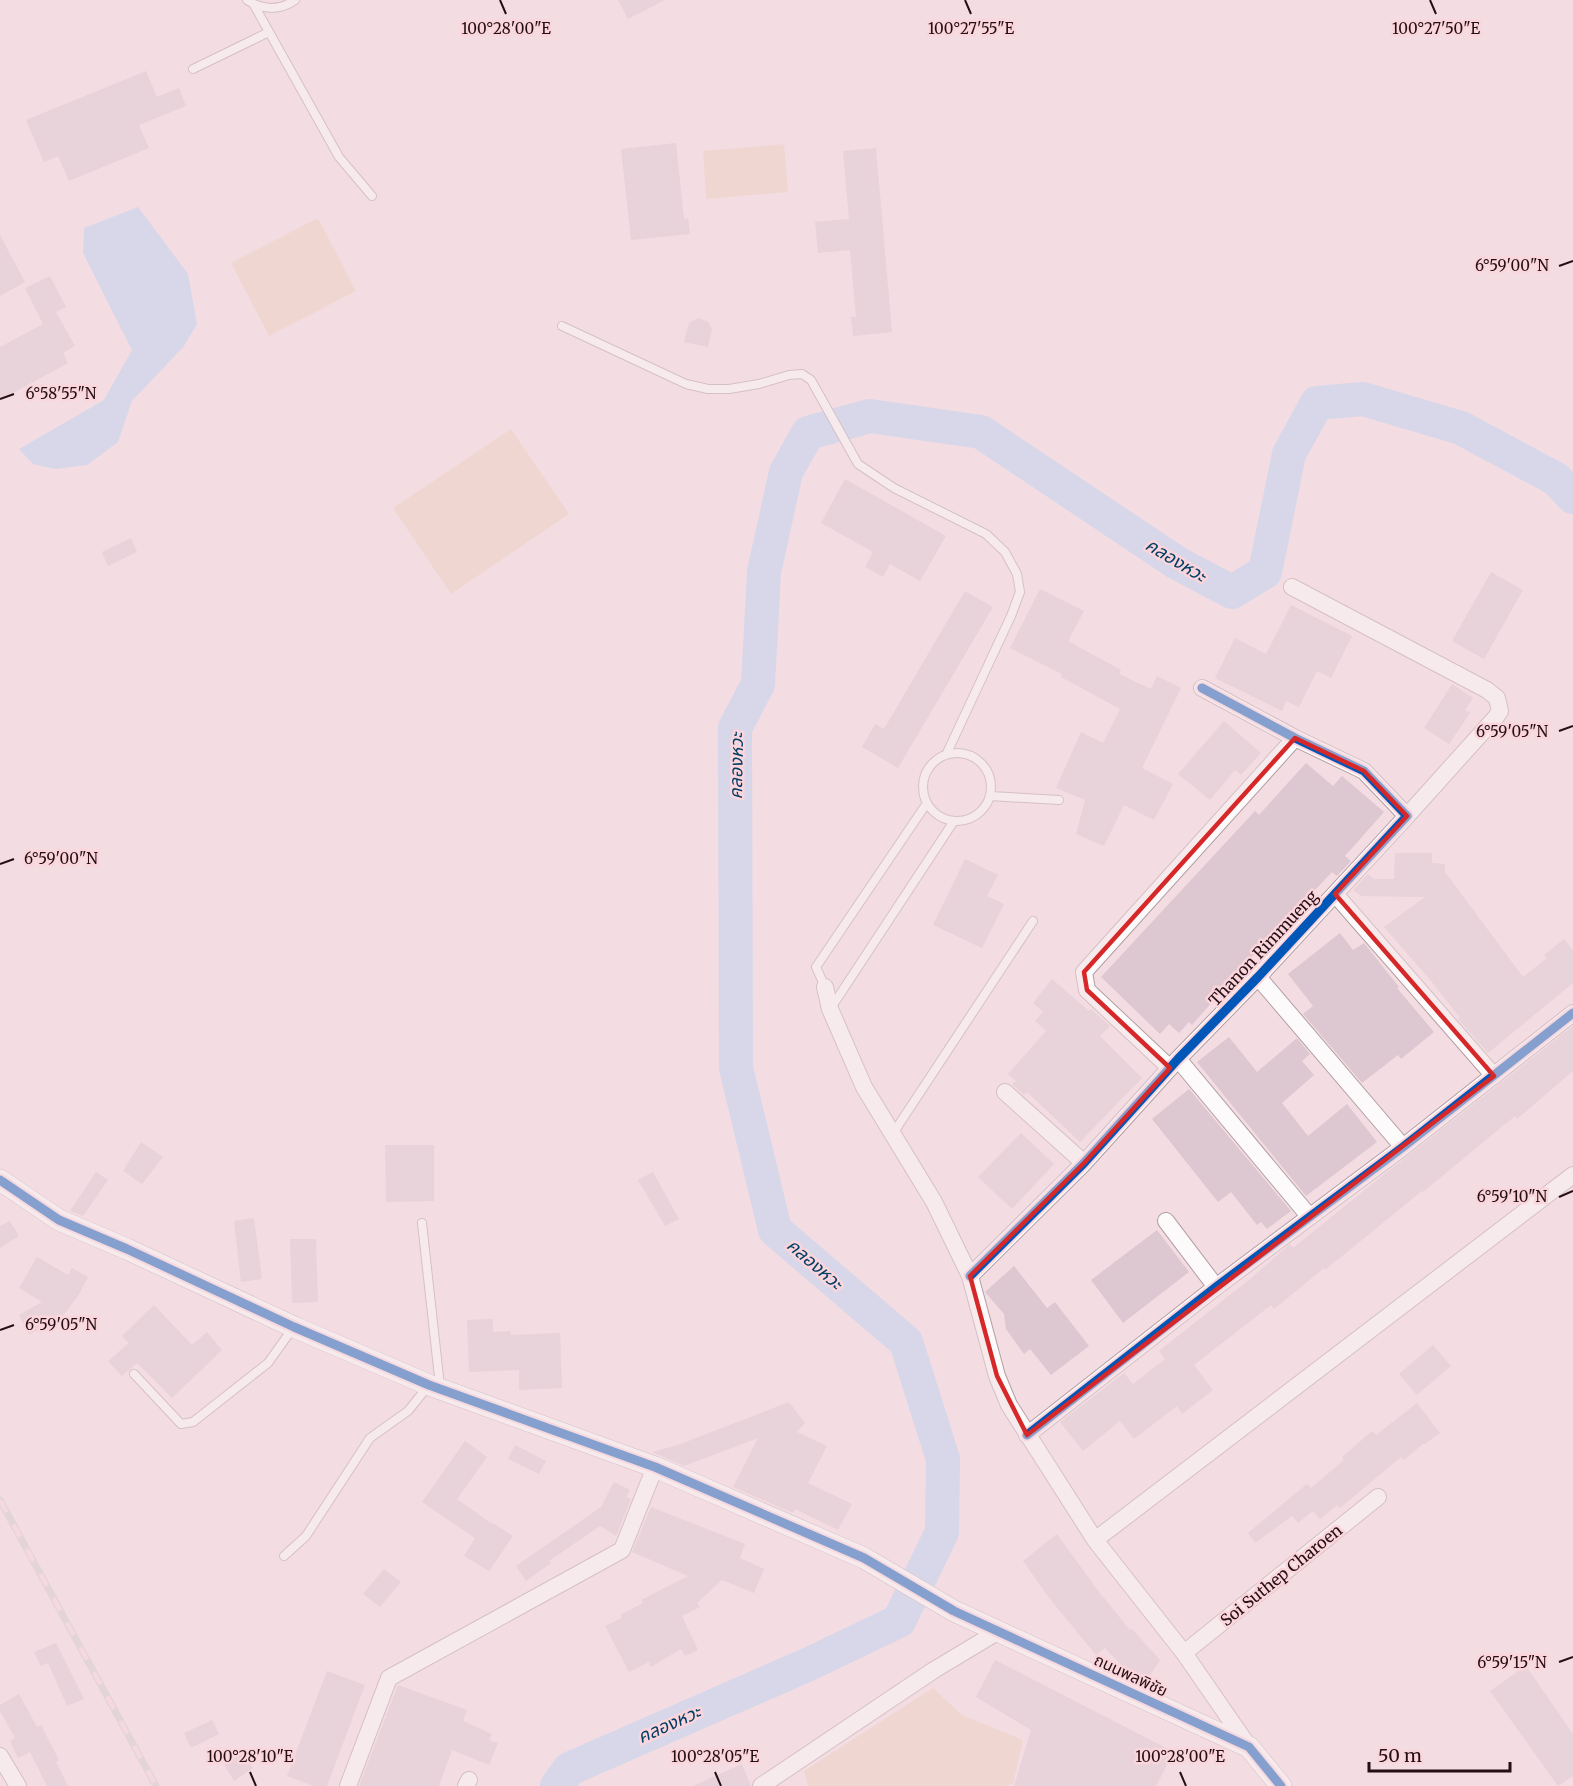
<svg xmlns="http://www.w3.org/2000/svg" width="1573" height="1786" font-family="Merriweather,'Noto Sans Thai',serif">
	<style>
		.green { fill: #eecfbc }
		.water { fill: #b5d1f1 }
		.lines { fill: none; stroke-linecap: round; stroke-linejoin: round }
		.river { stroke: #b5d1f1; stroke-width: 34 }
		.building { fill: #ddc7d0 }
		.service-casing { stroke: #b29ea2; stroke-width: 10 }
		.minor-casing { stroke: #b29ea2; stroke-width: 18 }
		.tertiary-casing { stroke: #b29ea2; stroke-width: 22 }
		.service { stroke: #fdfafb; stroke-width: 8 }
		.minor { stroke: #fdfafb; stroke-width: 16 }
		.tertiary { stroke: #fdfafb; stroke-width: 21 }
		.rail-casing { stroke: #cec9c9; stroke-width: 7 }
		.rail { stroke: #fbd5dc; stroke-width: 4.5; stroke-dasharray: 14; stroke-linecap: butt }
		.cycleway-casing { stroke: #fbd5dc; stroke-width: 13 }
		.cycleway { stroke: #0057b8; stroke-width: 9 }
		.marked { fill: none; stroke: #d62828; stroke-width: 4.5; stroke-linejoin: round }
		.ticks { fill: none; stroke: #240f14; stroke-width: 2 }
		.labels { text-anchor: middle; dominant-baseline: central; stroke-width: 5; stroke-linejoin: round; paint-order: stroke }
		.street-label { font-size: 16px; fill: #240f14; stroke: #fbd5dc }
		.water-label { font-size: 18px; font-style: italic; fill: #013e66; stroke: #fbd5dc }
		.ticks-label { font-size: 15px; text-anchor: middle; fill: #240f14; stroke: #fbd5dc; stroke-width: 5; stroke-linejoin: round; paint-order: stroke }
	</style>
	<rect width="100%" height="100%" fill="#f3dde2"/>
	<path class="green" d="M784,144l4,48 -82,7 -3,-48z
		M318,218l38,73 -87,45 -38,-73z
		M511,429l58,85 -118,80 -58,-86z
		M933,1688l29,27 61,25 -10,44 -8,2h-197l-4,-15z"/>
	<path class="water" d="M138,207l50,67 9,50 -13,22 -52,55 -14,41 -31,23 -32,4 -22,-5 -14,-15 85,-49 28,-50 -49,-97 1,-25z"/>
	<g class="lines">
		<path class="river" d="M557,1786l12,-17 238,-104 92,-44 43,-89 1,-73 -37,-117 -131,-112 -39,-162 -1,-340 23,-44 6,-112 22,-100 22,-39 62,-17 111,16 196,131 55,29 33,-20 24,-118 28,-51 46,-4 98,29 95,51 17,18"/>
	</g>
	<path class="building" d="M618,0h47l-37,19z
		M146,71l11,26 22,-9 7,18 -47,19 10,23 -80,33 -11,-25 -14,6 -18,-42z
		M676,143l8,76 4,-1 2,16 -59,6 -10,-91z
		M876,148l16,184 -39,4 -2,-19h5l-6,-67 -32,3 -3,-31 34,-3 -6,-68z
		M0,235l25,47 -25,14z
		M50,276l16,31 -10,5 19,34 -12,7 5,10 -68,37v-53l43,-23 -18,-36z
		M698,318l10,4 4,7 -4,18 -24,-5 5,-19z
		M845,479l101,57 -26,45 -30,-17 -7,13 -18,-10 8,-15 -52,-29z
		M131,538l6,14 -29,14 -6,-14z
		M1491,572l32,18 -39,69 -32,-18z
		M1040,589l44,22 -16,30 53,29 -2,4 32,15 6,-13 24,12 -39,80 31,16 -19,36 -30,-15 -20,41 -28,-12 9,-34 -29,-12 25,-56 22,11 17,-34 -59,-32 1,-3 -52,-26z
		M965,591l28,16 -95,161 -36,-21 13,-23 9,5z
		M1291,605l61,31 -21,42 -14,-7 -18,36 -13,-6 -4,10 -67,-33 20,-40 31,16z
		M1452,684l21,14 -8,12 5,3 -21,31 -25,-16z
		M1224,721l37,32 -20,22 -6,-5 -25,30 -32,-26z
		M1306,763l27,23 9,-10 42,36 -39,44 6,5 -14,15 -5,-4 -75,79 -65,74 -3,-3 -10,11 -10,-9 -9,10 -59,-57 154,-166 4,4z
		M1395,853h37v10l13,1v8l78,105 24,-19 -3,-3 20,-16 9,11v33l-85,70 -30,-34 2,-1 -28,-36 -48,-55 41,-30 -64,-1 -8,-6 15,-16 6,5h20z
		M965,859l33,16 -11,21 17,8 -22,44 -49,-23z
		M1340,933l13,17 11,-7 35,44 -2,1 37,44 -33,27 -3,-4 -36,28 -59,-69 10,-8 -25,-32z
		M1052,979l37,32 2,-2 19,17 -10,10 42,42 -62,64 -53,-50 -3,3 -12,-11 4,-3 -8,-7 38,-43 -11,-10 8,-9 -10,-9z
		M1573,1026v45l-56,48 -2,-3 -92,76 -1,-1 -97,79 -1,-2 -50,41 -3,-4 -77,60 19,25 -31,24 -5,-8 -43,33 -14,-18 -37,30 -23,-29 64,-49 9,11 32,-25 -6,-8 91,-72 33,-29 7,-6 3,4 89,-72z
		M1229,1037l28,35 40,-34 13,16 -8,7 12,14 -32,28 26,33 39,-32 30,38 -71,54 -109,-134z
		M1189,1089l102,122 -24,18 -6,-7 -4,3 -26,-33 -13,10 -66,-83z
		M1021,1133l33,31 -42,45 -34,-32z
		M141,1142l22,15 -21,27 -19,-13z
		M385,1145h49v56l-48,1z
		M96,1172l12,8 -25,36 -13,-5z
		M653,1172l26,47 -14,7 -27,-46z
		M254,1218l8,61 -21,3 -7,-61z
		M10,1221l9,15 -19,12v-22z
		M1157,1230l32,42 -66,51 -32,-43z
		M290,1239h26l2,63 -26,1z
		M37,1257l31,18 4,-7 16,9 -10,19 -20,26 -3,-2 -26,15 -10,-20 23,-13 -23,-14z
		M1014,1266l33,42 8,-6 34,44 -38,29 -21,-26 -6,5 -18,-25 -2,-15 -19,-22z
		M154,1305l38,40 15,-13 15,18 -50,48 -35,-35 -15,13 -14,-15 21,-18 -7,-7z
		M493,1319v13l18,-1v4l49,-2 2,55 -43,2v-20l-50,2 -2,-52z
		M1433,1345l18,21 -34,29 -18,-21z
		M789,1402l16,21 -8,9 30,14 -19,37 44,21 -14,26 -43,-21 -2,4 -60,-26 25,-49 -74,28 -32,-14 26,-7z
		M1417,1403l23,30 -15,11 -1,-1 -20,17 -3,-3 -61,51 -3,-3 -17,14 -7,-8 -15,12 -6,-7 -37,27 -7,-10 59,-49 4,4 33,-28 -2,-3 30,-26 4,4z
		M465,1441l22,16 -30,42 35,25 1,-1 20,13 -24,35 -25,-15 11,-18 -53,-36z
		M515,1445l31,16 -7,13 -31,-15z
		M614,1482l16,8 -4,7 5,2 -15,37 -16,-10 -51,35 2,2 -25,18 -10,-15 85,-59z
		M651,1507l94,37 -5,14 24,11 -10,24 -32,-13 -25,23 3,4 -18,9 16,34 -13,6 -4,-7 -30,18 -2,-5 -20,10 -24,-46 17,-8 -2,-3 23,-12 -2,-3 47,-24 -56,-24z
		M1057,1534l42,58 31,38 2,-1 28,31 -16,25 -19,-9 3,-3 -23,-25 -9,7 -46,-56 -27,-38z
		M384,1569l17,13 -21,25 -17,-13z
		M56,1643l28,56 -17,7 -19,-43 -7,3 -7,-14z
		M995,1660l179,92 -18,34h-142l17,-56 -55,-33z
		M1526,1666l47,68v42l-15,10 -68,-95z
		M327,1671l38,14 -38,101h-13l-27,-10z
		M398,1685l69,25 -4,11 29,13 -3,6 9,3 -9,22 -37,-15 -13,36h-80z
		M19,1694l18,33 4,-2 18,35 -3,2 12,24h-21l-17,-34 -12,6 -8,-17 5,-3 -15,-27v-6z
		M212,1720l7,14 -28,14 -7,-15z
		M242,1751l11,17 -19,13 -11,-18z
		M742,1764l9,22h-58z"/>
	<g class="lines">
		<defs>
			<path id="service" d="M247,0c15,10 33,11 48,0
				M254,5l85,152 33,39
				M193,69l76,-37
				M562,326l124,58 22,5h21l30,-5 30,-9 13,-1 9,6 47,84 36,24 92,46 19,18 12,22 3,18 -9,24 -65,139
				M923 787a34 34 0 1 1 68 0a34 34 0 1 1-68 0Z
				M990,796l69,4
				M825,987l-9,-20 111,-164
				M831,1008l123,-187
				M892,1135l141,-214
				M422,1223l18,163
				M134,1374l47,50 12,-2 75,-59 25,-35
				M284,1556l22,-20 64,-98 38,-27 21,-26"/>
			<path id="minor" d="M1292,587l195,103 10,8 3,13 -4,6 -89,99
				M1335,894l159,182
				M1258,977l145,170
				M825,987l5,22 34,78 70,115 36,74 27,100 12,29 86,135 89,113 65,94
				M1178,1059l131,157
				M1170,1068l-83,-78 -3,-18 211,-234
				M1005,1092l79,71
				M1166,1221l50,66
				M970,1276l114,-113 94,-104 80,-82 149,-161 -43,-45 -69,-33 -93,-50
				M1027,1435l189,-148 187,-140 170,-134
				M1095,1540l478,-365
				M1184,1653l194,-156
				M0,1756l18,30
				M348,1786l41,-108 233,-128 33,-83
				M466,1786l3,-6
				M761,1786l173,-116 65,-39"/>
			<path id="tertiary" d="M0,1180l59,40 68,29 167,78 135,58 226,82 209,91 90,53 295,136 32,39"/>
		</defs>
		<use href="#service" class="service-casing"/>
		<use href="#minor" class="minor-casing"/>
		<use href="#tertiary" class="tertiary-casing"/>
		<use href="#service" class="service"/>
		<use href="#minor" class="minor"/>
		<use href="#tertiary" class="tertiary"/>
		<defs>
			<path id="rail" d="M0,1500l156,286"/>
		</defs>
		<use href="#rail" class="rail-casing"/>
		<use href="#rail" class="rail"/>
		<defs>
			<path id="cycleway" d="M0,1180l59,40 68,29 167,78 135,58 226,82 209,91 90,53 295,136 32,39
				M970,1276l114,-113 94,-104 80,-82 149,-161 -43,-45 -69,-33 -93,-50
				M1027,1435l189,-148 187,-140 170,-134"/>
		</defs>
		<use href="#cycleway" class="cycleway-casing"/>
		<use href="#cycleway" class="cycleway"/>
	</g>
	<path d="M0 0H1573V1786H0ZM1295,738l69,33 43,45 -72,78 159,182 -467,359 -30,-59 -27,-100 114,-113 86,-95 -83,-78 -3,-18z" fill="#f3dde2" fill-opacity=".55" fill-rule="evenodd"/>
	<path class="marked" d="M1295,738l69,33 43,45 -72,78 159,182 -467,359 -30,-59 -27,-100 114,-113 86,-95 -83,-78 -3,-18z"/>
	<path class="ticks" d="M500,0l6,14M965,0l6,14M1430,0l6,14M1559,266l14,-5M0,399l14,-5M1559,731l14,-5M0,864l14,-5M1559,1197l14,-6M0,1330l14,-5M1559,1662l14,-5M250,1772l6,14M715,1772l6,14M1180,1772l6,14"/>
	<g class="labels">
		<g class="street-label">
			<text transform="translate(1263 948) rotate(-47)">Thanon Rimmueng</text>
			<text transform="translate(1281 1575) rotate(-39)">Soi Suthep Charoen</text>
			<text transform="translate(1131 1675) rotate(25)">ถนนพลพิชัย</text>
		</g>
		<g class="water-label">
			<text transform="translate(1176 560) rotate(31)">คลองหวะ</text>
			<text transform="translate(736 766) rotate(-89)">คลองหวะ</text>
			<text transform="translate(815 1264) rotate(41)">คลองหวะ</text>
			<text transform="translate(669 1724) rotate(-24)">คลองหวะ</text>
		</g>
	</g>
	<g class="ticks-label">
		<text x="971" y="34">100°27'55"E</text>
		<text x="506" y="34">100°28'00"E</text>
		<text x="1436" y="34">100°27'50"E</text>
		<text x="1512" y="271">6°59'00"N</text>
		<text x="61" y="399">6°58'55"N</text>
		<text x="1512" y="737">6°59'05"N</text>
		<text x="61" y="864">6°59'00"N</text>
		<text x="1512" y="1202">6°59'10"N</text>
		<text x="61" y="1330">6°59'05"N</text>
		<text x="1512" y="1668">6°59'15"N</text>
		<text x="250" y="1762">100°28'10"E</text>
		<text x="715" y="1762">100°28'05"E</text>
		<text x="1180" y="1762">100°28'00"E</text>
	</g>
	<path d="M1369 1762v9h141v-9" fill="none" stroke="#240f14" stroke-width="3"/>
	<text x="1378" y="1762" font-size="18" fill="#240f14" stroke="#fbd5dc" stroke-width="4.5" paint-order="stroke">50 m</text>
</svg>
